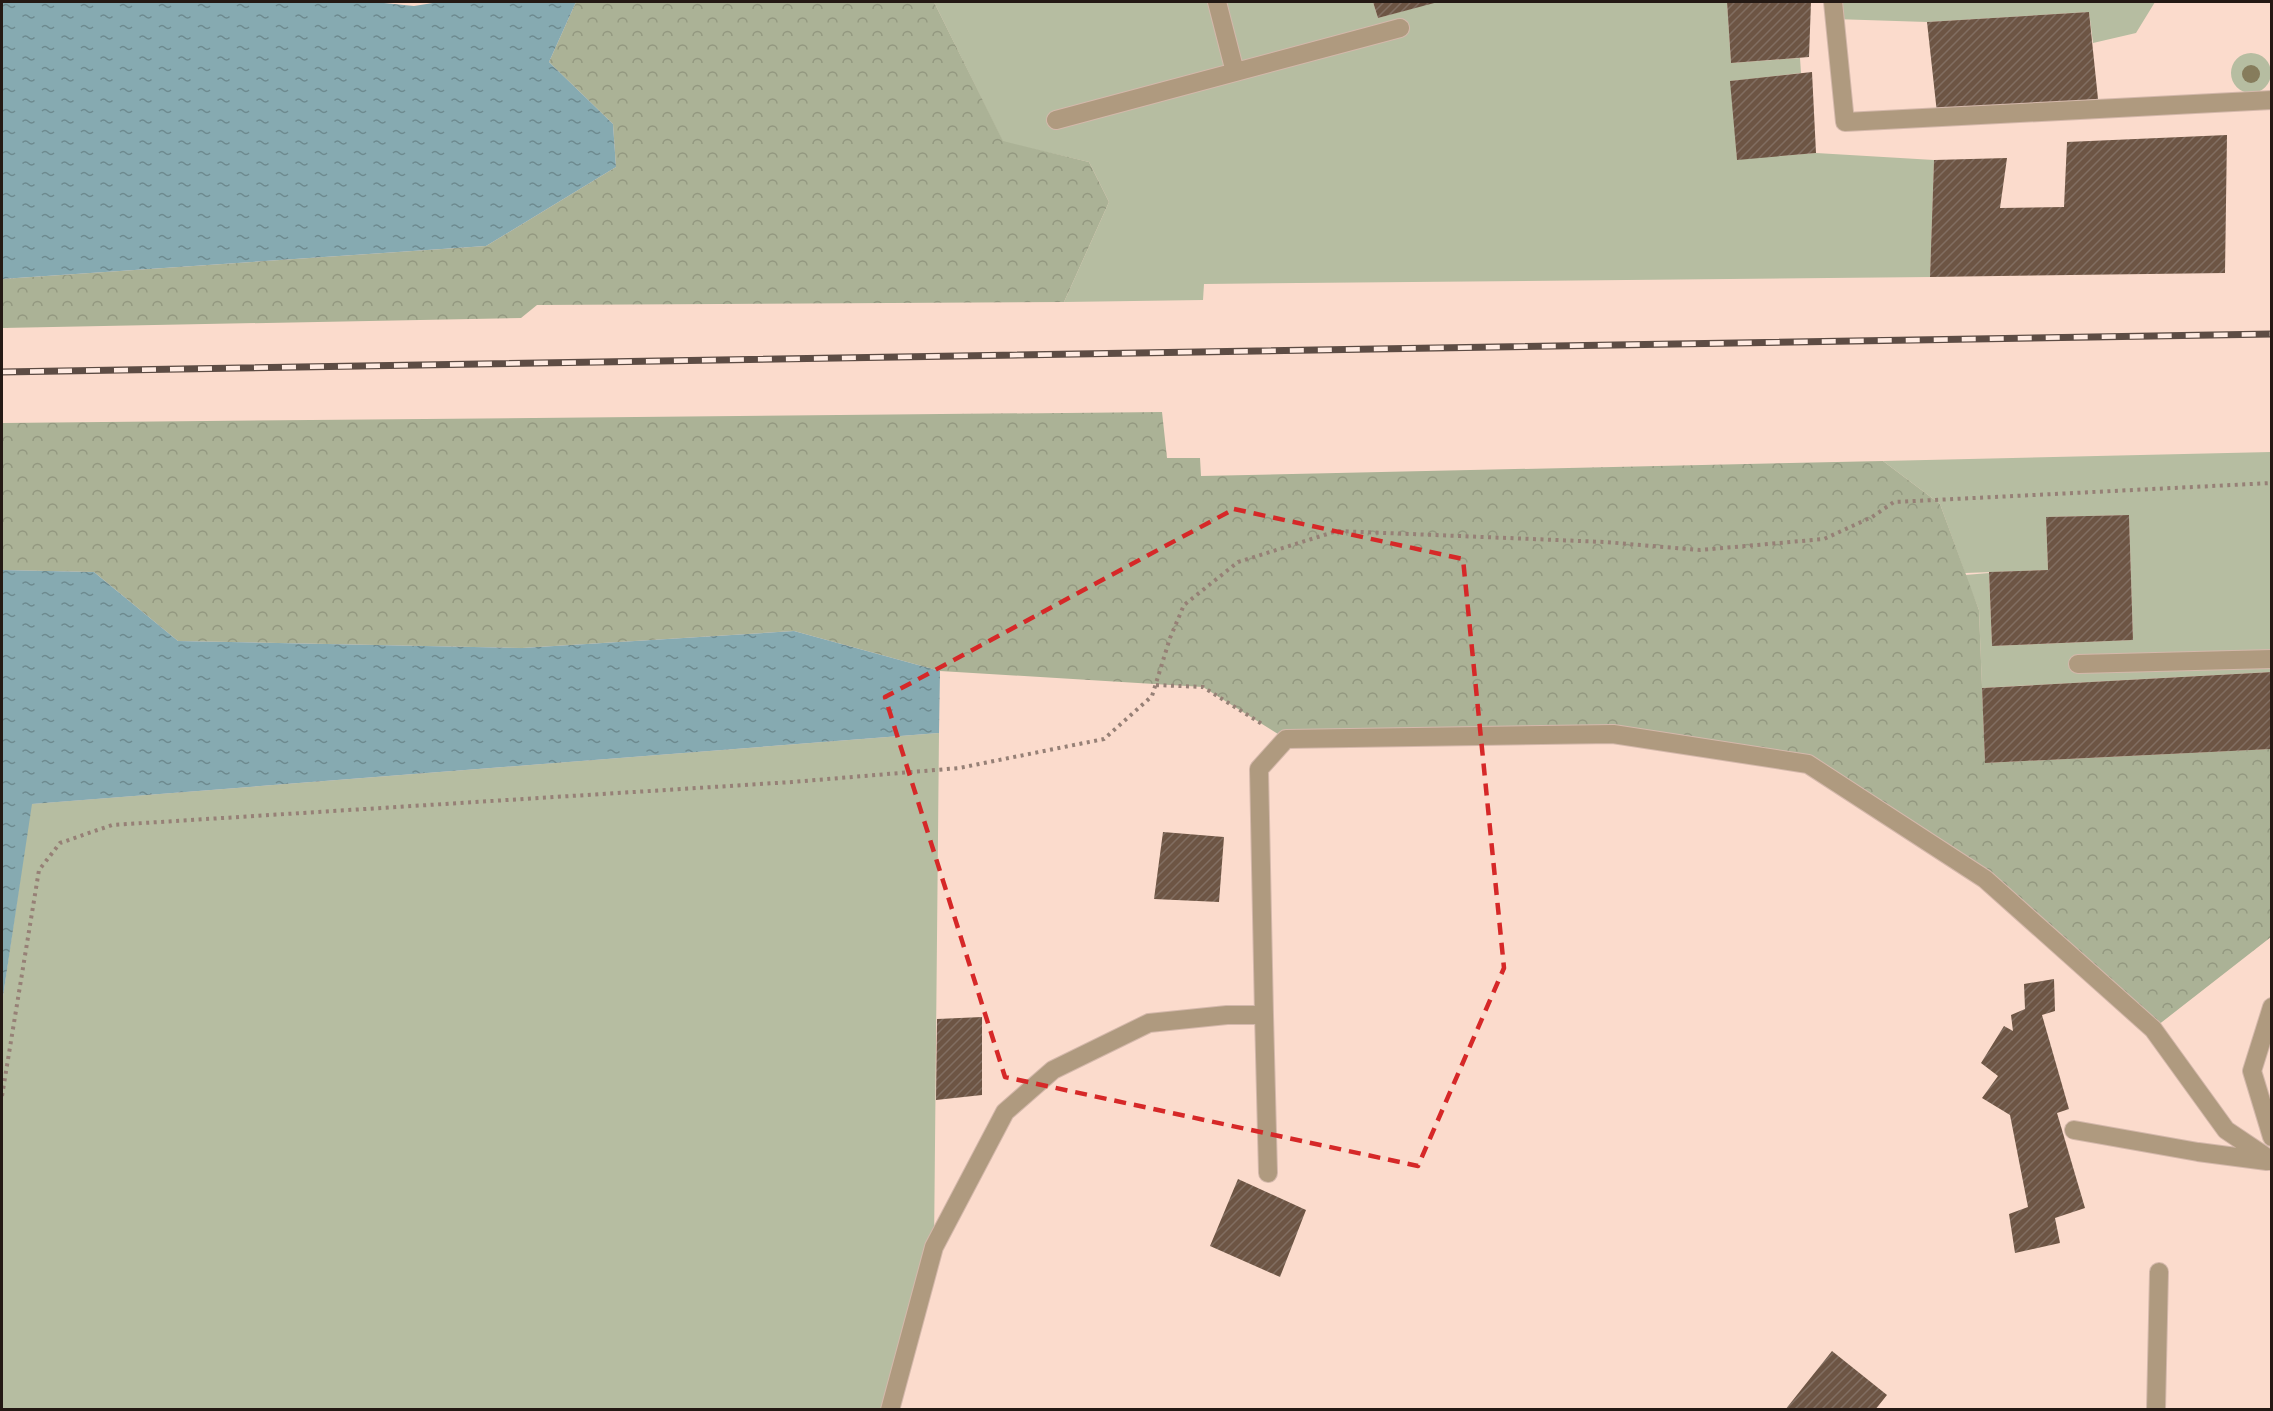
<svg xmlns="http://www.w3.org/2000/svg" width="2273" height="1411" font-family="Overpass,sans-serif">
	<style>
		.green { fill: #b6bda1 }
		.forest { fill: url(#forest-crowns) }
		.water { fill: url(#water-ripples) }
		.building { fill: url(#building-hatch) }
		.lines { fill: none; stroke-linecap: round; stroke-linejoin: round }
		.street-casing { stroke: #d4b8ab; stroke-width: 20 }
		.path { stroke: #968076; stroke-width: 4; stroke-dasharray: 3 4.5; stroke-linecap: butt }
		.street { stroke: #af9a7f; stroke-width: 18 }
		.rail-casing { stroke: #5d4c44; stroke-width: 7 }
		.rail { stroke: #ffebe2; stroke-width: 4.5; stroke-dasharray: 14; stroke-linecap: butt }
		.tree { fill: #867c5c }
		.marked { fill: none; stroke: #d62828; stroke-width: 4.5; stroke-dasharray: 12 8; stroke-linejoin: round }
	</style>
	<defs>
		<pattern id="forest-crowns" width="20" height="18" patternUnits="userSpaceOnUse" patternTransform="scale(1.5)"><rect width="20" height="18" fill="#abb296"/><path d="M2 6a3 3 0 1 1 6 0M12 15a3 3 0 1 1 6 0" fill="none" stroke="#939880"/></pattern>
		<pattern id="water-ripples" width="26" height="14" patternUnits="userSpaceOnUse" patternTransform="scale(1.5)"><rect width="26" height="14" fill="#86aab1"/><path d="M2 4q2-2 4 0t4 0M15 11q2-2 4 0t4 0" fill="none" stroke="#6d8a8f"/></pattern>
		<pattern id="building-hatch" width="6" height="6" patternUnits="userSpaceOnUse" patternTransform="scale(1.5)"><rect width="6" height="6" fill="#6d5544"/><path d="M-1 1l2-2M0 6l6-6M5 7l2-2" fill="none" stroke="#816e61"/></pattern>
	</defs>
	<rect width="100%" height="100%" fill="#fbdbcc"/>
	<path class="green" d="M934,2h439l5,16 57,-16h292l4,61 69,-5 1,15 -70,8 6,78 79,-6 118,7 -4,117 -726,7 -1,16 -139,2 45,-100 -20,-40 -86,-20z
		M1833,2h322l-19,31 -43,10 -4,-31 -162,10 -93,-3z
		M2231 73a20 20 0 1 1 40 0a20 20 0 1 1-40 0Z
		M2271,452v220l-289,16 -3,-78 -14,-35 24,-2 3,73 141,-6 -4,-125 -83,2 2,53 -83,3 -25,-69 -57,-43z
		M939,733l-5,514 -44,162 -888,1v-407l29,-199z"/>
	<path class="forest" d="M576,2h358l69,139 86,21 20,40 -45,100 -527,3 -16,13 -519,10v-49l484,-33 130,-79 -3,-43 -64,-62z
		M1162,412l5,46h33l1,18 682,-15 57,43 39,106 6,153 286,-14v188l-118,92 -168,-150 -177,-115 -195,-30 -327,5 -83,-52 -263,-16 -146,-40 -272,17 -344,-7 -84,-69 -92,-2v-147z"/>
	<path class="water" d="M2,2h372l40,4 25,-4h137l-27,60 64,62 3,43 -130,79 -484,33z
		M2,570l92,2 84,69 344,7 272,-17 146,40 -1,62 -907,71 -30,199z"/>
	<path class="building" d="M1373,2h65l-60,16z
		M1727,2h84l-2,55 -78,6z
		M2089,12l9,87 -161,14 -10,-91z
		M1812,72l4,81 -79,7 -7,-79z
		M2227,135l-2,138 -295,4 4,-117 73,-2 -7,50 64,-1 3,-65z
		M2129,515l4,125 -141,6 -3,-74 59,-2 -2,-53z
		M2272,672v77l-287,14 -3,-75z
		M1163,832l61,5 -5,65 -65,-3z
		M2054,979l1,32 -13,4 27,94 -12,4 28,95 -30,10 5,25 -45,10 -6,-39 19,-7 -18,-92 -28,-17 16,-22 -17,-13 23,-37 9,5 -2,-16 14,-6 -1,-25z
		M982,1017v78l-46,5 1,-81z
		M1238,1179l68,31 -26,67 -70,-31z
		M1832,1351l55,44 -12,15h-90z"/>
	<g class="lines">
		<defs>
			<path id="street" d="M1217,2l18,70
				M1833,2l12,120 427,-22
				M1056,120l344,-92
				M2078,664l194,-5
				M2272,1007l-20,64 20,66
				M1264,1015l4,158
				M2074,1130l124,22 69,9
				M890,1410l44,-163 71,-135 48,-42 96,-47 78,-8h37l-5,-246 27,-30 327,-5 195,30 177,115 168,150 73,101 46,31
				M2156,1410l3,-138"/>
		</defs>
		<use href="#street" class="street-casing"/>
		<path class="path" d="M1156,685l47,2 59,37
			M2,1096l37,-226 21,-27 52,-18 680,-43 167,-14 145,-29 48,-43 18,-58 14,-33 54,-43 99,-31 268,11 95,8 124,-11 48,-22 22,-15 378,-19"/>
		<use href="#street" class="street"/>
		<defs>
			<path id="rail" d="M2,372l2270,-38"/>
		</defs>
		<use href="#rail" class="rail-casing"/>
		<use href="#rail" class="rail"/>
	</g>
	<circle class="tree" cx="2251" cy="74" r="9"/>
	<path class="marked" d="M1234,509l229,50 41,409 -86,198 -413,-89 -120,-380z"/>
	<rect width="2273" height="1411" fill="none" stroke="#241914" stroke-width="6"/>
</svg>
